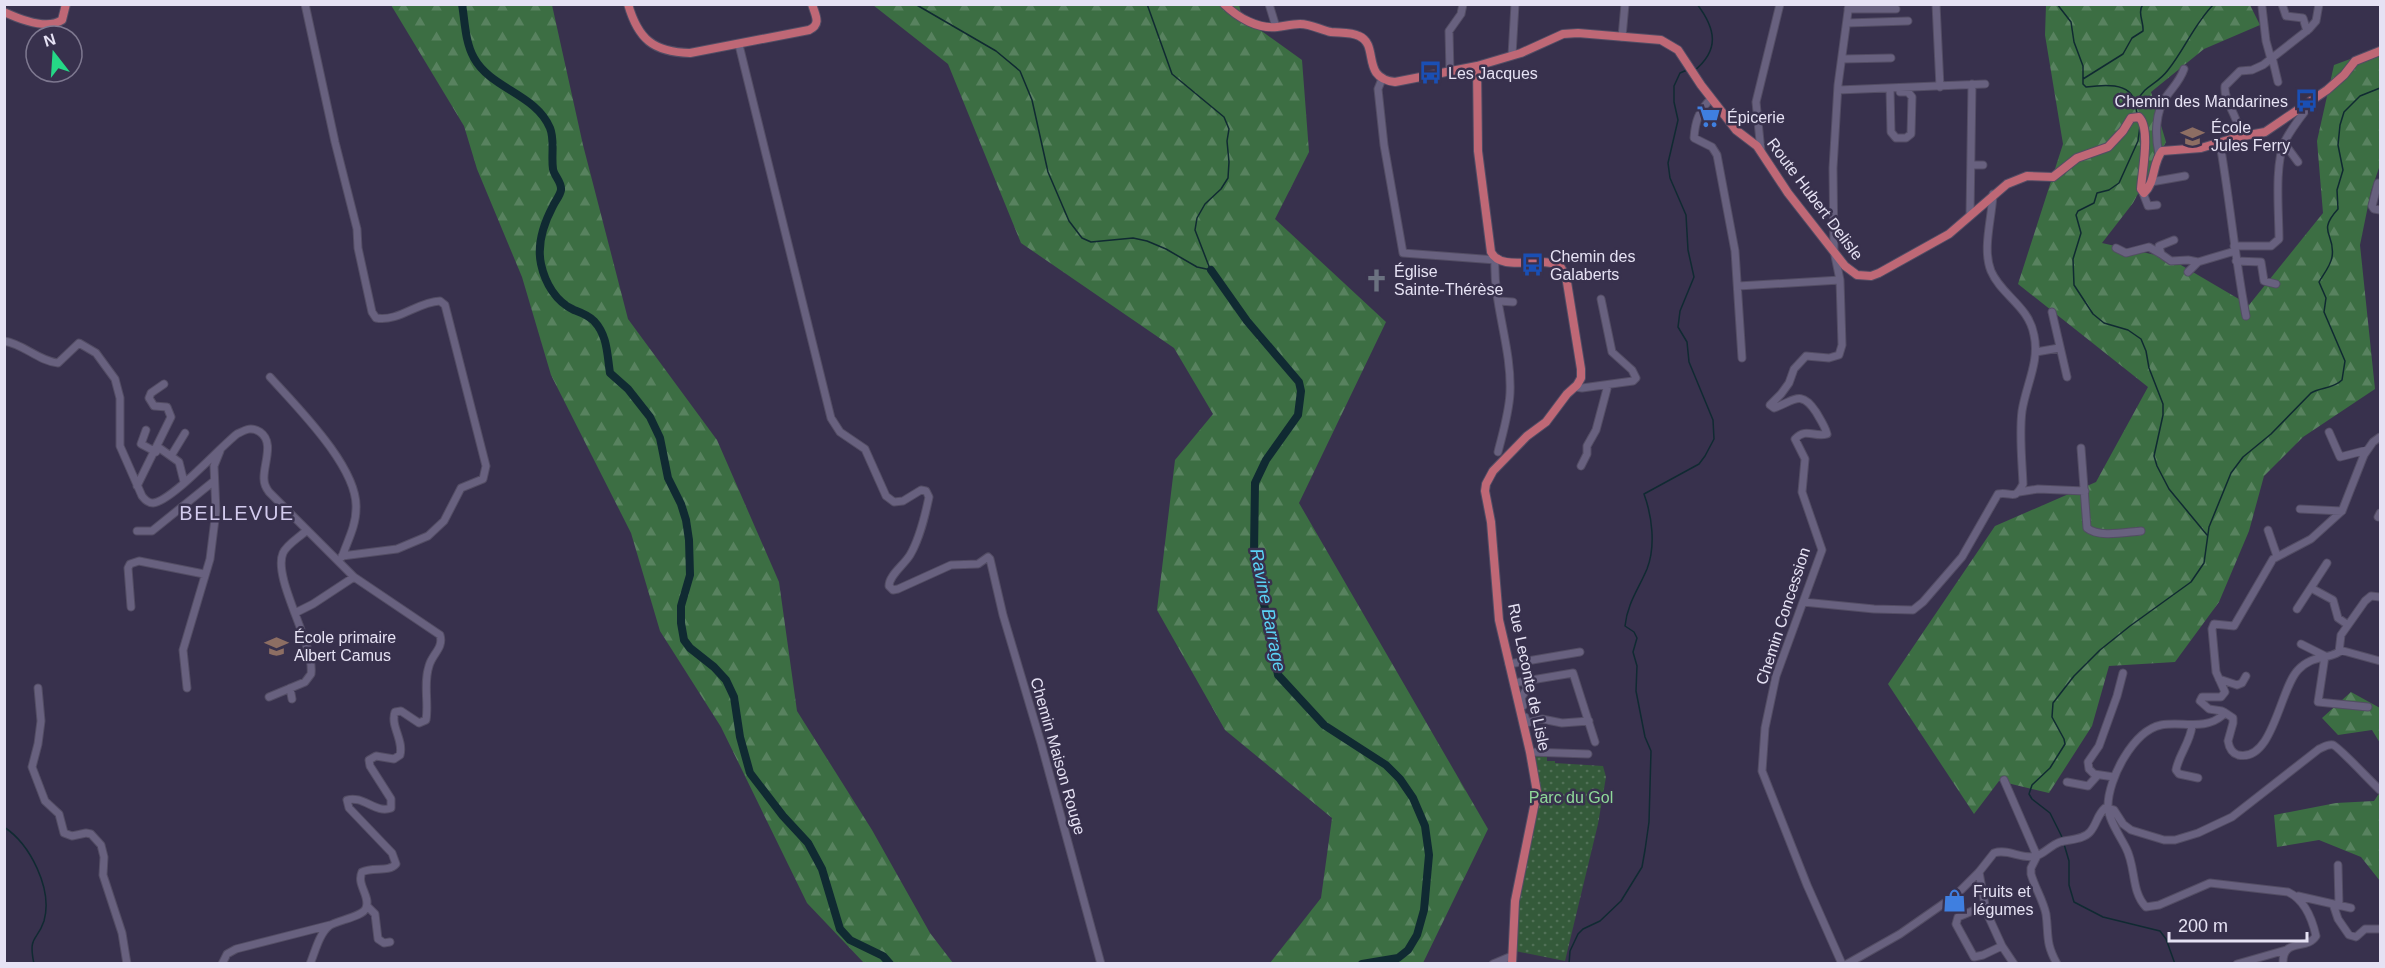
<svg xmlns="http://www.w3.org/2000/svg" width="2385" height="968" font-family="Helvetica,sans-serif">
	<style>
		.grass { fill: url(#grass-dots) }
		.forest { fill: url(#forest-firs) }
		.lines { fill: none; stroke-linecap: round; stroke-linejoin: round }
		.stream { stroke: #102a32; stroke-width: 1.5 }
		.river { stroke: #102a32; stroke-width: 8 }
		.minor-casing { stroke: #534d64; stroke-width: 9 }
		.major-casing { stroke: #534d64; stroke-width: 10 }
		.minor { stroke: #68617f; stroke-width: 7 }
		.major { stroke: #bf6876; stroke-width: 8 }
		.labels { text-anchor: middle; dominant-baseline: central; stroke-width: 5; stroke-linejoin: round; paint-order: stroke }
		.poi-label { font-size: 16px; fill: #e6e2f4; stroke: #38314d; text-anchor: start }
		.street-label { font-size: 16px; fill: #e6e2f4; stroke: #38314d }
		.park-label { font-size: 16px; fill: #8fd999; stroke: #38314d }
		.water-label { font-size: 18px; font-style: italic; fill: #5bd3f6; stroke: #38314d }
		.quarter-label { font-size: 20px; letter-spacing: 1.5px; fill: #d3cbee; stroke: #38314d }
	</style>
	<defs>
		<pattern id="grass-dots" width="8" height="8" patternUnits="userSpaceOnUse" patternTransform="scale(1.5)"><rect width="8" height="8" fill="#345a3a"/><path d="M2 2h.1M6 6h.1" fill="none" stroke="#517157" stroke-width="1.8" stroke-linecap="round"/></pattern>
		<pattern id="forest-firs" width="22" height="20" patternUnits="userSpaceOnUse" patternTransform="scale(1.5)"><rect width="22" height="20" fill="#3c6e43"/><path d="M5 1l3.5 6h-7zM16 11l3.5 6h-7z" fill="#58825f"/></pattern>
	</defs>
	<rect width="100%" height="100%" fill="#38314d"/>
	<path class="grass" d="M1532,755h15v6h8v2l48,3 3,11 -8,47 -33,137 -50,-10 5,-61 19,-89z"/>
	<path class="forest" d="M391,5h161l31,140 45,174 89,121 62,142 18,129 75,119 58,103 23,30h-89l-57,-60 -86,-176 -61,-96 -29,-98 -80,-158 -29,-98 -45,-108 -13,-43z
		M873,5h366l3,12 60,43 7,92 -34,67 111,103 -87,181 189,326 -65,134h-153l51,-65 11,-80 -107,-88 -68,-120 18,-150 38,-46 -39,-66 -153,-105 -73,-179z
		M2046,5h204l10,20 -56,24 -53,43 15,50 -33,61 -31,40 67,15 80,47 74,-92 -6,-72 17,-76 46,-17v117l-9,26 -11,54 15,144 -72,48 -39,39 -15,55 -30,71 -44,60 -66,4 -17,60 -43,67 -50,-12 -25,33 -86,-130 107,-158 101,-44 52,-95 -130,-103 45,-140 -18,-109z
		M2351,692l29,16v35l-8,-13 -34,5 -16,-17z
		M2380,792v89l-19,-24 -42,-17 -42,7 -3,-32 62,-12 38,-2z"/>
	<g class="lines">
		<path class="stream" d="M915,4l81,47 24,20 12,29 16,72 21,49 13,17 9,4 42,-4 14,3 19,8 31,18 14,3
			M1147,4l25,70 52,43 5,12 -2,12 2,21 -1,16 -7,11 -16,15 -8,14 -2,12 15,39
			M2057,4l14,18 3,20 9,24v18l3,3c15,-2 45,-6 49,16 1,4 1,7 2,10
			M1694,71c26,-21 22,-42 3,-67
			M2083,79l40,-25 9,-16 11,-7c1,-9 -6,-18 0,-27
			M2136,103c10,-20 20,-17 32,-33 17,-21 26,-46 46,-66
			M2140,126l-2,15 -19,42 -10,7 -12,3 -3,10 -16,8 -2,4 5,18 -8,26 1,26 19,29 11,9 24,7 13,9 5,12 3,17 14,36v11l-9,41 3,10 12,23 38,46
			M4,827c26,17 49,62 40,94 -7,21 -16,14 -10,43
			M2063,839l-13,-26 -18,-14 -3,-5 3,-9 18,-17 15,-24 -1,-5 -12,-22 1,-14 21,-27 26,-26 30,-24 61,-44 13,-19 5,-36 22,-54 12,-16 28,-23 40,-41c10,-6 22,-4 31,-13l3,-19 -21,-49 2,-14 -7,-16c4,-7 12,-17 13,-25 4,-24 -16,-24 6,-48l-1,-19 6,-20 -5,-25 2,-20 4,-13 16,-16 20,-8
			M2064,844l5,17v24l5,17 29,15 57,14 6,8 9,25
			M1569,964l1,-13 8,-17 5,-5 17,-8 21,-20 21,-34 3,-17 4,-28 2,-71 -6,-14 -9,-46 1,-25 -4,-14 4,-14 -3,-6 -9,-6c2,-22 14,-38 22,-57 9,-23 5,-53 -3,-75l55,-30 6,-8 9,-17 -1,-19 -24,-58 -2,-20 -9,-15 2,-16 14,-34 -6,-27 -2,-35 -16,-37 -2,-15 10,-43 -4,-18v-16l6,-13 7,-3"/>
		<path class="river" d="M462,4c3,18 3,38 12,54 17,31 62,36 76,70 5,12 1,28 3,41 1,7 9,13 8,21 -1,6 -6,11 -8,16 -9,17 -16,39 -12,58 4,19 15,38 33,46 8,3 14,5 20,11 14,15 13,34 16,52l18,16 22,28 10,21 8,40 13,26 5,16 3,20 1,35 -9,31v17l3,17 6,8 24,19 12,13 8,17 6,40 10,36 33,43 25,27 14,26 18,60 10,11 33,16 7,8
			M1211,270l36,51 52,61 2,9 -3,24 -32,45 -11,23 -1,70 24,122 46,50 62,40 14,14 13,19 12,28 4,29 -5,55 -7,25 -9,15 -10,8 -36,6"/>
		<defs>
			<path id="minor" d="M305,4l30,138 22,87 1,19 14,64 4,6c23,4 41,-16 64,-17l5,4 41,161 -3,13 -22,9 -17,33 -16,15 -31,13 -55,7
				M1269,4l7,23
				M1936,4l4,83
				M2282,4l4,12 17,2 4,13
				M2262,7l4,34 5,18
				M1848,9h48
				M1847,23l61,-2
				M1622,37l3,-33
				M739,45l92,373 9,14 25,17 21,47 8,6 9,-1 18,-11 5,1 3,6c-4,19 -9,41 -19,58 -6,10 -21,20 -21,31l4,4 5,-1 53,-24 27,-1 10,-7 2,2 13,56 38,128 60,221
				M1512,55l3,-51
				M2272,57l6,25
				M1842,59l49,-1
				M1450,73l-1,-42 12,-17 2,-10
				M1382,79l-4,10 6,56 19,108 93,7
				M1890,88l1,44 5,6h10l5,-4 1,-37 -4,-5h-8
				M1838,90l147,-6
				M1711,99c-12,11 -16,23 -17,39l18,9 5,8 18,96 7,107
				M2238,137c4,-18 -15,-34 -13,-51l15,-15 12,-1 11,-5 46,-36 7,-8 3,-17
				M2284,143l14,19
				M2220,144c10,57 15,115 26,172
				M1761,151l-5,-49 24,-98
				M2159,154c-4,-18 -4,-42 7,-57 7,-10 14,-16 18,-28
				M1971,165h12
				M2151,182l34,-6
				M2378,183l-6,23 2,3 6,1
				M2143,193l5,13 9,-1
				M1970,216l2,-132
				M2174,240l-15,6 2,8 10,7 17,-1 10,2
				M2234,246h37l8,-7c0,-26 -5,-75 6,-98 7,-14 18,-27 27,-39
				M2116,248l10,5 23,-6 12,7
				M1495,260c-2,44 17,88 15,133 -1,20 -7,39 -12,59
				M2236,261l25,1 3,19 12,3
				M2188,272l10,-10 37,-11
				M1738,286l102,-6
				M1499,301l14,1
				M2052,312l15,65
				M4,341c20,3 34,20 54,22l21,-20 17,10 19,26 5,19v48l22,50c3,4 6,7 11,7 19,-2 66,-55 84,-69 8,-4 14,-8 23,-2 15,10 3,33 4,47 0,5 2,9 5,13l85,85 86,58c4,13 -8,19 -11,31 -6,17 0,37 -3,54l-7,3 -18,-12 -6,1c-5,14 9,28 5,43l-6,4 -18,-3 -7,4 1,6 21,33v9c-15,6 -28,-13 -44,-8l2,8 43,45 4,11c-8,9 -23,2 -34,8 -6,13 9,24 4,36 -3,9 -29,12 -37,18 -10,8 -14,26 -19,38
				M2036,352l23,-4
				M270,377c26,29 89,91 86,132 0,17 -9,33 -14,48
				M1575,387l7,1 51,-7 3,-3 -4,-8 -20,-18 -11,-53
				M146,430l-5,14 15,8
				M2329,432l11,25 27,-7
				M158,447l21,15 5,20
				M2081,448l6,80c12,10 39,4 54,3
				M171,456l14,-23
				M1581,466l6,-12v-8l9,-16 12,-45
				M137,486l34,-69 -4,-10 -13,-1 -5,-8 2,-5 13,-9
				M2019,492l19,-3 47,2
				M2300,509l42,2
				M2378,517l2,-4
				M2268,530l9,26
				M137,531h15l62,-50
				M2311,588l22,12 5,18 10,7
				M1803,602l71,7 39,1 10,-8 39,-45 36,-63c14,-3 16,8 25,-10 -1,-24 -4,-50 -1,-73 4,-26 18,-50 12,-76 -5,-29 -33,-40 -43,-64 -9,-22 1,-53 2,-77
				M131,607l-3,-39 2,-4 9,-3 65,13
				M2297,609l30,-46
				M295,613l18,-9 41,-27
				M2301,644l24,12 -7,46 50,5
				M2340,650l40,11
				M1509,664l71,-12
				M2219,679l18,6 5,-2 4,-7
				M1514,683l59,-10 22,69
				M38,688l3,33 -3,23 -6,23 13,34 14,13 5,19 8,3 14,-3 5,1 10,11 3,12 -1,18 19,58 5,31
				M187,688l-4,-38 27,-91 6,-48 -2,-45 6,-15
				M290,688l2,11
				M269,697l36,-15 6,-8c4,-29 -39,-96 -28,-121 4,-9 17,-16 24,-23
				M1523,706l-2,-8 6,-9 -2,-8
				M2224,712l9,6v5l-5,18c1,6 3,12 10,14 35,8 42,-67 60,-85 14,-15 27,-10 41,-18l2,-17 24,-34 6,-5 9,1
				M1525,717l1,6 16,-4 20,4 27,-2
				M2192,726c-2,17 -13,28 -16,44l3,4 19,4
				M1530,752l58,2
				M2114,777l-20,-3 -5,-5 -1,-7 11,-16 18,-50 6,-23
				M2004,780l33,76 -6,12v6c4,14 12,26 15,40 3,22 -1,28 11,50
				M2067,782l21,4 9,-10
				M2338,865l1,41
				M1979,872l7,39 16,35 12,18
				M2298,896l53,12
				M2333,904l5,15 11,16 7,2 9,-8h15
				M367,906l8,8 3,25 6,4 6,-1
				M1984,906l-26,11 -2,7 18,33 9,-2 19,-9
				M222,964l5,-10 9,-5 94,-24
				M1493,964l19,-8
				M1842,964l-35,-79 -45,-114 3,-43 11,-52 46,-126 -20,-58 3,-33 -10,-20c11,-12 20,-1 32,-5 -2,-8 -7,-15 -11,-22 -15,-23 -22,-11 -42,-4l-4,-3 11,-11 8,-11 5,-14 12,-13 23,2 10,-3 3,-10 -2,-65 -6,-29 -1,-83 5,-83 11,-81
				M1847,964l53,-30 56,-39 23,-23 15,-19c14,-5 28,7 42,3 8,-2 15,-11 24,-14 10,-3 23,-2 30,-10 7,-8 7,-17 15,-24l9,2 9,14 8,6 33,10h11l23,-7 34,-16 87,-68c5,-2 9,-5 14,-4 5,1 39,38 47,45
				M2237,964l49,-14
				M2283,964c-1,-27 24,-13 33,-28 -4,-18 -11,-36 -28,-44l-78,-9 -51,22 -13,2c-15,-15 -10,-40 -20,-59 -6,-12 -18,-29 -18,-42 0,-27 25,-75 53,-81 21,-4 44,6 62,-10l-1,-4 -13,-2 -9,-8 2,-4h19l4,-5 -9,-20 -4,-43 2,-5 20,2 39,-67 38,-20 31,-28 22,-56 9,-13 7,-5"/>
			<path id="major" d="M628,4c10,35 25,48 62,49l119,-23c13,-6 6,-15 3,-26
				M1224,4c14,14 34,25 53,23 8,-1 15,-3 23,-3 11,0 21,6 31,8 9,1 20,0 28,4 21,9 1,42 36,46l82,-16 44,-13 42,-19 15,-1 83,7 17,10 23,35 35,45 21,16 31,47 57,73 12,9 14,1 8,-3 70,-39 58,-50 20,-8 26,1 24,-19 31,-11 15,-16 8,-13 8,-1c12,12 3,55 2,72l3,4c12,-11 8,-30 18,-42l39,-3 37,-11 27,-5 62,-42 17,-15 11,-14 25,-10
				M4,12c15,7 43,18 58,8l4,-16
				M1477,66l1,85 13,101c11,21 50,3 69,14l6,10 15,93v9l-4,7 -10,9 -21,28 -19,14 -34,35 -7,13 -1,7 6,31 8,98 31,132 7,40 -22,109 -3,63"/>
		</defs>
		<use href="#minor" class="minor-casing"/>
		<use href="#major" class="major-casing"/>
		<use href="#minor" class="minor"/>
		<use href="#major" class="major"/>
	</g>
	<defs>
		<symbol id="bus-bare" viewBox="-9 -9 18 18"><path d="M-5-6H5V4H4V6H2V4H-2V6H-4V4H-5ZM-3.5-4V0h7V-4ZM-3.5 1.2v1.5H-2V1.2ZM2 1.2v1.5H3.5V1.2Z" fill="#1a4fb4" stroke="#38314d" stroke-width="2.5" paint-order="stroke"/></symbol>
		<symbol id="supermarket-bare" viewBox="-9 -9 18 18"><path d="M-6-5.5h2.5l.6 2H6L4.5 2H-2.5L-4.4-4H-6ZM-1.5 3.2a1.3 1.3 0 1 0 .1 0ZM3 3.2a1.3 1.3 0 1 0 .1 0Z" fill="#3f7fe0" stroke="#38314d" stroke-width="2.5" paint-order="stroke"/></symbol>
		<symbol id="school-bare" viewBox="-9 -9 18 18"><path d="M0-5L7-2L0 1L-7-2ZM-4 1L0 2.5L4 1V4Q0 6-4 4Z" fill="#8d6e63" stroke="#38314d" stroke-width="2.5" paint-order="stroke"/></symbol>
		<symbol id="church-bare" viewBox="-9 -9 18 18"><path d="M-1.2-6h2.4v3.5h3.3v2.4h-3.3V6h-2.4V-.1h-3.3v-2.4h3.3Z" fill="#6b7280" stroke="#38314d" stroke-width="2.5" paint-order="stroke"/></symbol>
		<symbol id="shop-bare" viewBox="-9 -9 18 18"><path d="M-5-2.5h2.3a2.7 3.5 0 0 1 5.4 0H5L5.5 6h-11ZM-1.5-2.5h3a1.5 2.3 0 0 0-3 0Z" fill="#3f7fe0" stroke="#38314d" stroke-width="2.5" paint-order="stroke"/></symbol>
	</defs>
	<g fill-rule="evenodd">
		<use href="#bus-bare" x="1414" y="56" width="33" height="33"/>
		<use href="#bus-bare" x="2290" y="84" width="33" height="33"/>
		<use href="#supermarket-bare" x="1692" y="100" width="33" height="33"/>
		<use href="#school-bare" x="2176" y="120" width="33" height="33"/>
		<use href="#bus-bare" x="1516" y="248" width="33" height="33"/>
		<use href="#church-bare" x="1360" y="264" width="33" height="33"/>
		<use href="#school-bare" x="260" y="630" width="33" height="33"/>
		<use href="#shop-bare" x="1938" y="884" width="33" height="33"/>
	</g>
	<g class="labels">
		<g class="poi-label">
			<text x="1448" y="73">Les Jacques</text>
			<text x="2288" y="101" text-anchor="end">Chemin des Mandarines</text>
			<text x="1727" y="117">Épicerie</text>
			<text x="2211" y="127">École<tspan x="2211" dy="18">Jules Ferry</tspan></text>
			<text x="1550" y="256">Chemin des<tspan x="1550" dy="18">Galaberts</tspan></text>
			<text x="1394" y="271">Église<tspan x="1394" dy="18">Sainte-Thérèse</tspan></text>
			<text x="294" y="637">École primaire<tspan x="294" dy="18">Albert Camus</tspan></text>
			<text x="1973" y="891">Fruits et<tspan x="1973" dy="18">légumes</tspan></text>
		</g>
		<g class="street-label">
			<text transform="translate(1815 199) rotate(53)">Route Hubert Delisle</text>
			<text transform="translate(1783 616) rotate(-72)">Chemin Concession</text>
			<text transform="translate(1529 677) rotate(78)">Rue Leconte de Lisle</text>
			<text transform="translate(1058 756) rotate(74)">Chemin Maison Rouge</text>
		</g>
		<g class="park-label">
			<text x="1571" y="797">Parc du Gol</text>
		</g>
		<g class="water-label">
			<text transform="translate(1268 610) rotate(79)">Ravine Barrage</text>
		</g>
		<g class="quarter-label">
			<text x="237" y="513">BELLEVUE</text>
		</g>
	</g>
	<rect width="2385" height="968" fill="none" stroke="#e6e2f4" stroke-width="12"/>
	<g transform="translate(54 54) rotate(343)"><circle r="28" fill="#38314d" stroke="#7e7890" stroke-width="1.5"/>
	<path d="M0-4.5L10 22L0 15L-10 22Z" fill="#25d886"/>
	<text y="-9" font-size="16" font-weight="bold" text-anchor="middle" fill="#e6e2f4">N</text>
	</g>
	<path d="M2169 932v9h138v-9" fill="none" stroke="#e6e2f4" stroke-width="3"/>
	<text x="2178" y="932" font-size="18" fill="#e6e2f4" stroke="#38314d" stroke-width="4.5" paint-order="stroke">200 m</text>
</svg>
